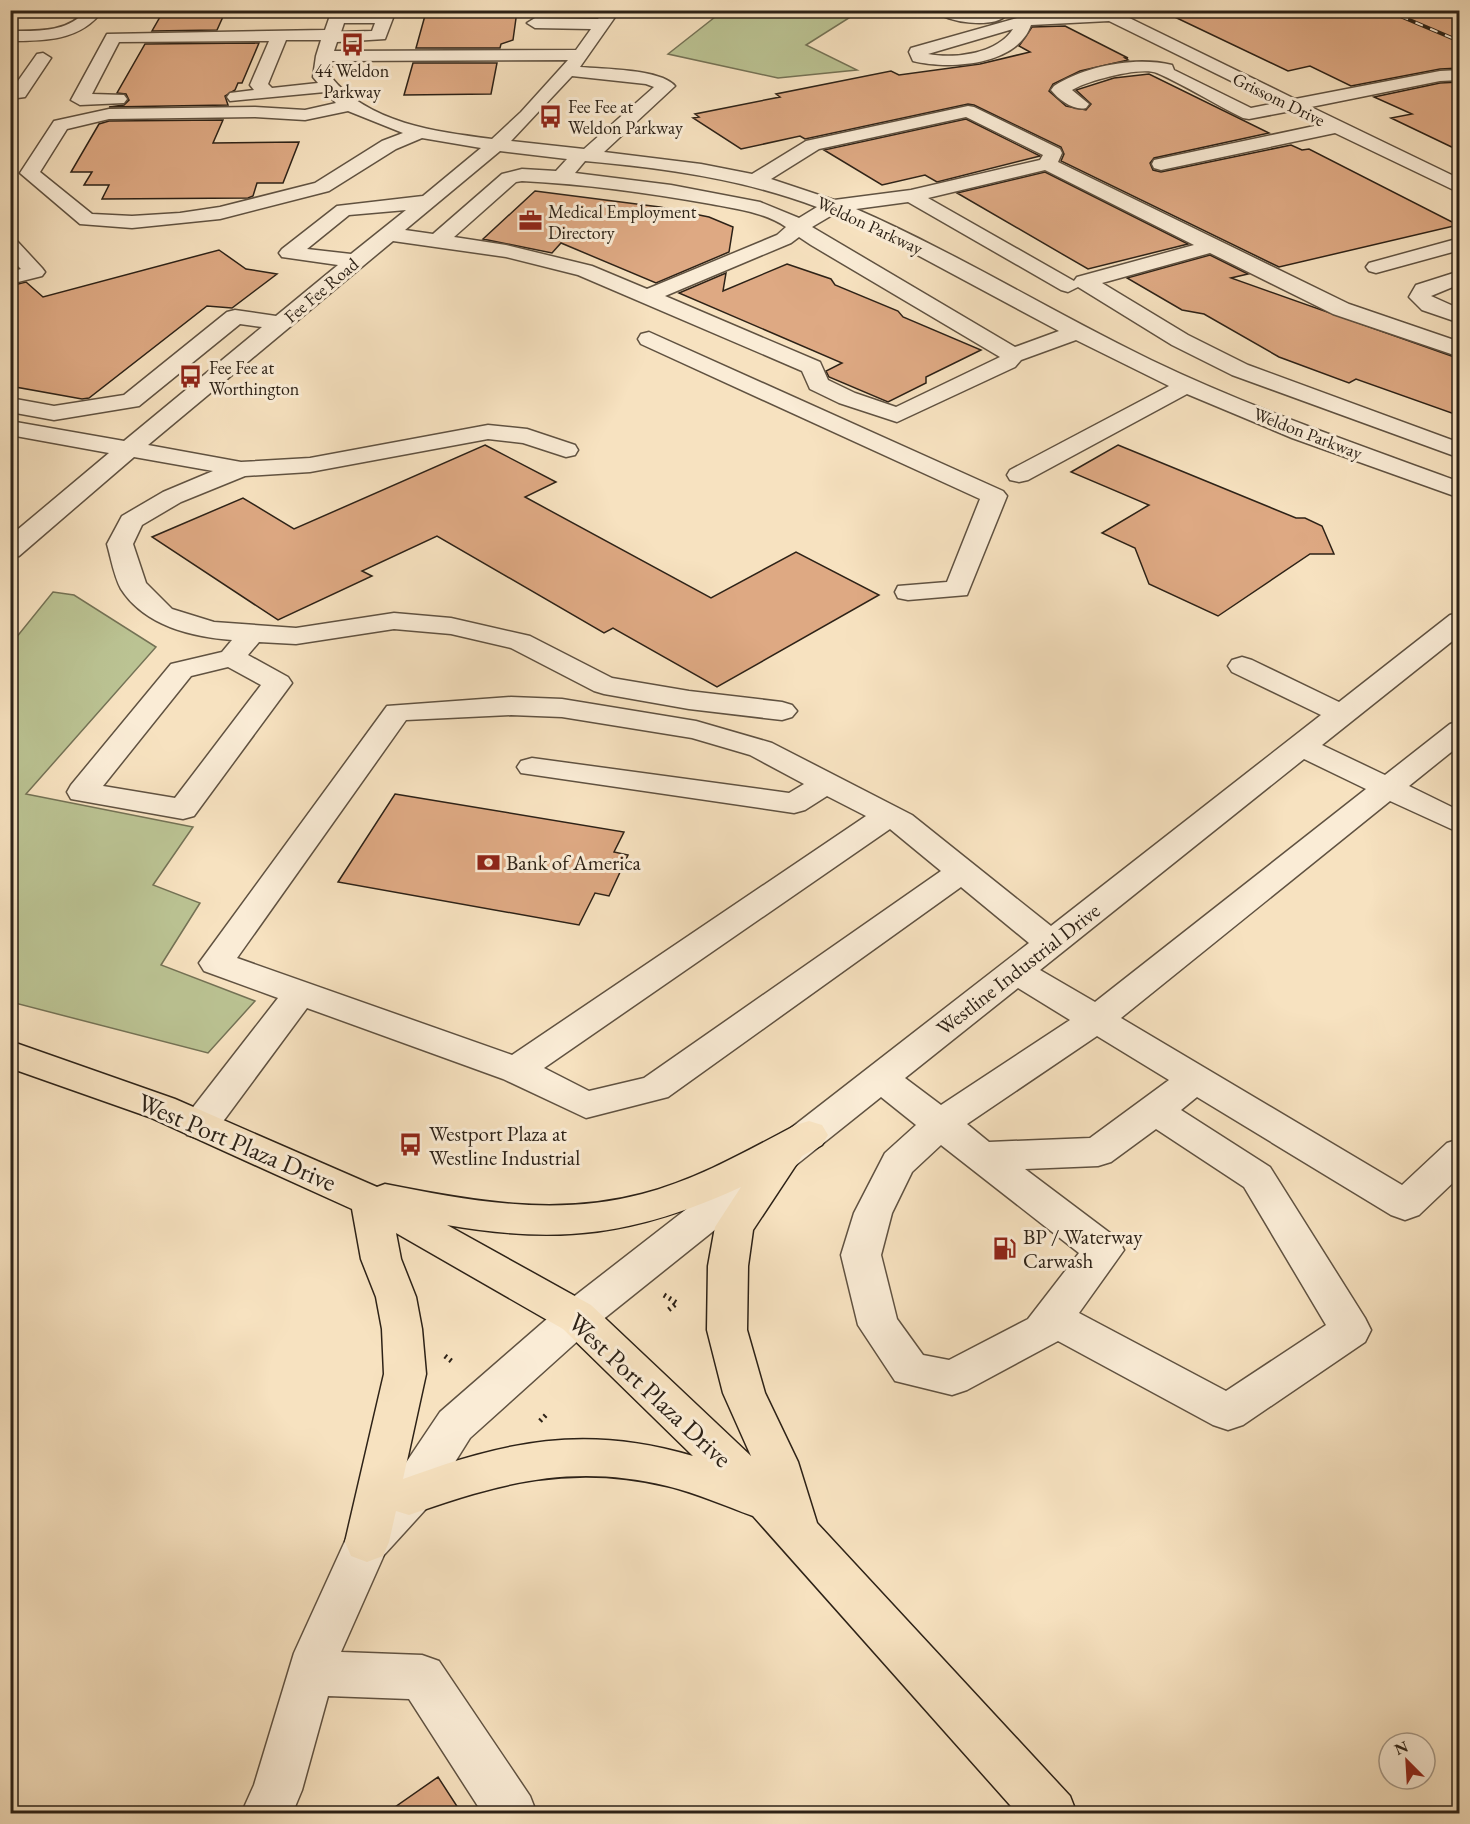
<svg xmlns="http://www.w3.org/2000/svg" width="1470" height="1824" font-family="'EB Garamond',serif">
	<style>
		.green { fill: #bbc393; stroke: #747255; stroke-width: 1.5 }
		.building { fill: #dea983; stroke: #2d2217; stroke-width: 1.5 }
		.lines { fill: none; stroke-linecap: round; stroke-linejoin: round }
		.minor-casing { stroke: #605241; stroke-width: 3 }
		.major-casing { stroke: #2d2217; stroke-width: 3 }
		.path { stroke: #2d2217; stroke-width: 5; stroke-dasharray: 2 4; stroke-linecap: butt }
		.minor { fill: #faecd6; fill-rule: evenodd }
		.major { fill: #f7e2c0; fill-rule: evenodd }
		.rail-casing { stroke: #2d2217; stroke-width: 4 }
		.rail { stroke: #faecd6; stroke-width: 2; stroke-dasharray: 8; stroke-linecap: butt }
		.labels { text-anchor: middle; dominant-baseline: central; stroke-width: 6; stroke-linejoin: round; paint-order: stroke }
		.far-poi-label { font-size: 18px; fill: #2d2217; stroke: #faecd6; text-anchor: start }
		.far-street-label { font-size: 18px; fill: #2d2217; stroke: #faecd6 }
		.poi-label { font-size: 21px; fill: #2d2217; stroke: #faecd6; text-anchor: start }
		.street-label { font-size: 21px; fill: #2d2217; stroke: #faecd6 }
		.near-street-label { font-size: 26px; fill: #2d2217; stroke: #faecd6 }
	</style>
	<rect width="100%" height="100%" fill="#f7e2c0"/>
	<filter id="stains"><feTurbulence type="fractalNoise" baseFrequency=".00333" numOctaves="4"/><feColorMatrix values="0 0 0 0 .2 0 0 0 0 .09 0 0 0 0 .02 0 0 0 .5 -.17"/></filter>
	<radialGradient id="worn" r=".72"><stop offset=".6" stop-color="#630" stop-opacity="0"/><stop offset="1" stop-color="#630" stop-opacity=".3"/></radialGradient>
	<path class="green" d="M724,10l136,1 -54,34 51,25 -79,8 -110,-24z
		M53,592l21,3 82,52 -130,147 167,33 -40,58 47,18 -39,62 94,36 -47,52 -197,-51v-358z"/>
	<path class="building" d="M164,10h62l-9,20 -65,1z
		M1160,10h300v58l-20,1 -89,17 -41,-20 -22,5z
		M517,11l-4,29 -12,4 -1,4h-84l10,-36z
		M1065,26l63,32h-3l3,2 -48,11 -27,13 -4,7 17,15 20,4 5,-6 -15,-14 38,-12 35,-4 120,59 -115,25 -4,5 3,7 8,2 130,-27 11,5 7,-1 149,76 -179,42 -218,-106 3,-7 -3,-7 -87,-42 -6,-1 -163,35 -5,-3 -59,13 -48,-31 6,-1 -4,-3 85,-17 -4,-3 115,-23 8,4 81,-11 50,-12 -11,-6 13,-19z
		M259,43l-17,40h-4l-3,7 -10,6 3,9 -119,2 15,-2 5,-5 -3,-6 -9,-1 28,-49z
		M413,63h84l-6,31 -87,1z
		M1460,82v69l-69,-33 21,-4 -38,-17 66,-14z
		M966,119l74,37 -103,26 -12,-7 -43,10 -58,-35z
		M223,120l-10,23 86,-1 -16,41h-26l-4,13 -5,2 -146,1 7,-14h-25l8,-13h-21l28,-48 10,-3z
		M1045,172l143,72 -100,25 -131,-76z
		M535,191l125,16 49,10 24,10 -4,25 -73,31 -95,-40 -9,10 -69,-14z
		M219,250l27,19 31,5 -45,34 -25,-2 -118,92 -7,1 -72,-13v-100l16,-4 17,15z
		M1210,255l38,19 -17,4 229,81v57l-104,-37 -7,4 -70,-26 -75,-43 -22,-4 -55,-32z
		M787,264l44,15 4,6 63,26 5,6 78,33 -55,27v6l-38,19 -59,-25 -3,-6 16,-8 -163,-70 47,-20 -3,18z
		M485,445l71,37 -31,15 186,101 85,-46 83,43 -162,92 -104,-59 -9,5 -167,-97 -75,35 10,5 -94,44 -126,-83 91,-39 51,31z
		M1118,445l178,73h9l17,8 12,28h-24l-92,62 -69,-32 -14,-36 -33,-15 47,-28 -78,-33z
		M395,794l229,38 -10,20 14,3 -19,41 -14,-3 -16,32 -241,-43z
		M438,1777l24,37h-77z"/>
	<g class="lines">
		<defs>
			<path id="minor" d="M86,10h17c-22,31 -59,31 -93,31v-10c26,0 59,2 76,-21z
				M332,10l53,3 8,5 -8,21 -48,3 -3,9 242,-1 15,-21 -56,-1 -8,-5 8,-5 63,1 6,-9h16l-40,57c22,2 81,2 95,19l-71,66 97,12 51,10 54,-33 162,-35 6,1 86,42 2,4 -4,9 291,142 111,38v15l-127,-43 -123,-61 -108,30 86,52 60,30 212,78v15l-228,-83 -60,-30 -94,-58 -10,5 -7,-2 -153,-88 -52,7c101,44 196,103 295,151 100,48 205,84 309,122v16l-168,-60 -105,-44 -159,86 -9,2 -9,-2 -3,-5 3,-5 159,-84 -93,-46 -55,20 -6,7 -118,55 -58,-19 -29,-14 -8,-18 -224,-96 -72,-18 -113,-16 -245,204 93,17 69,-4 178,-33 39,4 48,16 3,5 -3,5 -9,2 -43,-14 -35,-4 -178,33 -65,4 -64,26 -39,23 -9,19 13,39 26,26 42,13 82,6 98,-15 57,5 79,18 82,42 77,13 93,11 10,3 5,6 -5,6 -10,3 -93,-11 -85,-15 -10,-3 -83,-43 -60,-14 -57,-5 -98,15 -37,-2 -11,13 40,22 4,6 -98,133 -11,3 -112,-20 -4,-7 4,-7 100,-121 51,-12 10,-12c-41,-3 -88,-15 -111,-51 -7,-13 -10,-31 -14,-45l15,-28 41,-24 50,-21 -79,-14 -115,99 -9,2v-22l99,-83 -99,-18v-14l114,20 138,-114 -22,-3 -101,82 -85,14 -44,-8v-14l44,8 70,-11 103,-83 8,-2 41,6 62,-51 -56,-8 -3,-4 3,-4 55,-43 86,-10 58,-48 -59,-10 -26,11 -67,42 -109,28 -88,9 -52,-4 -60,-51 34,-52 55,-12 146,-2 50,3 31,-7 -11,-11 -95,9 -3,-4 3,-4 24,-3 -4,-5 19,-44 -150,1 -27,52 32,1 3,4 -3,4 -44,2 -9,-5 36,-66 218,-4zM344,23h31l-3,8 -31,1zM286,40h35l-5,16 -3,21 5,6 -46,5 -4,-4zM568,60l-47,52 -29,27c-56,-7 -124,-16 -161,-62l1,-16zM572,76l74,8 8,3 -70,62 -73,-8zM348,111l55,22 -21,8 -67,42 -95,24 -40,6 -48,3 -40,-2 -52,-42 27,-43 42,-10 146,-2 50,3zM966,117l77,38 -3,5 -129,30 -77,10 -63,-21 48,-30zM500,151l67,8 -11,12 -34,-2 -20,5 -69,60 -28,-4zM585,161c79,7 158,18 232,46l-18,11 -39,-16 -89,-17 -96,-12zM1045,170l149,75 -117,32 -3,4 -146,-83zM522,181c63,3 127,12 189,23 25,5 53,8 75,23l-9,8 -130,54 -55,-23 -86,-21 -52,-8 62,-55zM406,210l-55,44 -44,-5 42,-34zM834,214l61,29 164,88 -44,16 -203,-120zM799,237l12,8 189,112 -104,50 -41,-14 -27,-13 -8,-18 -155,-66 126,-53zM228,667l33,18 -86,113 -72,-12 88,-110z
				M934,10l42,3 23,-3 7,5c-11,14 -60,8 -72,-5z
				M1091,10h22l182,89 145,-28 20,-1v10l-20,1 -129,26 149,72v14l-125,-60 -174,37 -7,-2 -2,-4 2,-4 165,-35 -28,-14 -42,8 -6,-1c-29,-14 -58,-33 -86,-45 -16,-7 -71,8 -85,17l17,14 -3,4c-12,3 -27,-8 -35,-18l3,-4c31,-20 81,-30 118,-21l2,5 77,38 25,-5 -167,-82 -78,4c-14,41 -83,45 -118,36l-4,-9 2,-4 113,-32zM1013,29c-16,25 -58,30 -85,25z
				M43,53l8,5 -26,39 -15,2v-10l3,-1 24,-34z
				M1460,238v12l-84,23 -7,-2 -3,-4 3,-4z
				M10,239l7,2 25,27 3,4 -3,4 -32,8v-12l11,-3 -11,-11z
				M1460,271v13l-29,12 29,13v14l-38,-13 -13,-13 7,-12z
				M649,332l354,159 4,5 -40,99 -59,5 -10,-2 -3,-6 3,-6 49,-4 33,-83 -339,-155 -3,-5 3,-5z
				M1460,613v22l-138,110 63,30 65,-51 10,-3v24l-51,41 51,25v22l-70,-32 -269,217 281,167 45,-42 13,-4v37l-41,39 -14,5 -14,-5 -194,-118 -16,13 89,57 95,151 6,12 -6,12 -122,83 -15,5 -15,-5 -155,-84 -91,49 -15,5 -57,-14 -37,-56 -17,-70 13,-42 31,-60 31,-28 -35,-28 -290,232 -121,109 -45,72 -41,45 -43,97 81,3 17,6 91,135 7,18h-54l-74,-115 -81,-3 -26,94 -10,24h-51l13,-29 40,-132 57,-125 42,-46 47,-70 123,-107 466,-362 -68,-56 -293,210 -82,21 -83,-39 -196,-71 -94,127 -13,4 -13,-4 -6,-10 6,-10 91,-117 -74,-27 -5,-8 188,-257 124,-9 51,2 134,22 76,22 140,72 139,111 270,-211 -89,-43 -4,-6 4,-6 10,-3 10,3 87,42 111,-87zM511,715l51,2 130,21 58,17 54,29 -15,9 -257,-35 -11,3 -4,6 4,6 273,40 11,-3 22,-14 39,20 -354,239 -275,-97 169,-238zM1304,759l62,30 -271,213 -55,-32zM890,829l51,42 -297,207 -55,13 -45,-23zM1018,988l52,32 -129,85 -36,-27zM1097,1036l72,44 -79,58 -101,4 -22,-18zM1156,1129l88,58 82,138 -100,66 -147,-78 45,-63 -6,-11 -93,-70 73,-3 13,-4zM941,1145l138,108 -51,66 -79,41 -26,-5 -26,-36 -16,-64 11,-42 20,-41z"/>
			<path id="major" d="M10,1041l165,58 202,88 8,-3c85,17 171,33 257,10 54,-14 105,-43 154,-69l13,-4 13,4 6,10 -6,10 -20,11 -49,74 -5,36 -1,64 18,63 33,69 19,61 253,273 7,18h-59l-265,-298c-28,-10 -56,-23 -86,-30 -95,-23 -168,-3 -258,29l-13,-4 -7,31 -6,14 -16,6 -16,-6 -6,-14 39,-168 -2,-45 -6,-32 -15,-38 -9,-50 -203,-92 -139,-49zM741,1187l-26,40 -7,39 -1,64 16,63 28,63 -160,-151 -144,-80c114,20 189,10 294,-38zM396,1233l167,96 130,127c-108,-32 -187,-15 -290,23l23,-105 -4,-45 -6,-32 -15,-38z"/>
		</defs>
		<use href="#minor" class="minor-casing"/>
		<use href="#major" class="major-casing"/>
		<path class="path" d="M664,1295l13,8 -11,9
			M445,1356l9,7
			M540,1421l7,-7"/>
		<use href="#minor" class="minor"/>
		<use href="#major" class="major"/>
		<defs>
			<path id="rail" d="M1386,10l73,31"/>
		</defs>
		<use href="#rail" class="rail-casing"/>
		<use href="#rail" class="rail"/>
	</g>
	<defs>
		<symbol id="bus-bare" viewBox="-9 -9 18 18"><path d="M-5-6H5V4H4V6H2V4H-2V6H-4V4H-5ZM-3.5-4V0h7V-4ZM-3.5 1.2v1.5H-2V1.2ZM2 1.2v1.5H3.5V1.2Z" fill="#8f2418" stroke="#faecd6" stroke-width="2.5" paint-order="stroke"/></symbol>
		<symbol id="office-bare" viewBox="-9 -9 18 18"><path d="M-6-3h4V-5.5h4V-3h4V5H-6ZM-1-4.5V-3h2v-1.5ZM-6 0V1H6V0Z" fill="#8f2418" stroke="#faecd6" stroke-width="2.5" paint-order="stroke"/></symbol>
		<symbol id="bank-bare" viewBox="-9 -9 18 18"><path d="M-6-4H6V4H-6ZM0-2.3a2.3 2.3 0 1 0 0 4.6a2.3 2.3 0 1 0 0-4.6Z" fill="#8f2418" stroke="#faecd6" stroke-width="2.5" paint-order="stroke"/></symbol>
		<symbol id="fuel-bare" viewBox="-9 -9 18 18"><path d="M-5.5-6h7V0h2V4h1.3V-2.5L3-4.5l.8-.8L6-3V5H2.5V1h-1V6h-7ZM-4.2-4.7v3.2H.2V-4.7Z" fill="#8f2418" stroke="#faecd6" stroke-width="2.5" paint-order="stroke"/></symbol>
	</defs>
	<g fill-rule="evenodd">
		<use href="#bus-bare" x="336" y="28" width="33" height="33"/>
		<use href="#bus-bare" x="534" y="100" width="33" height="33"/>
		<use href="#office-bare" x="514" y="204" width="33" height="33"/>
		<use href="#bus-bare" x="174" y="360" width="33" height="33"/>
		<use href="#bank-bare" x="472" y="846" width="33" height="33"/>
		<use href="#bus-bare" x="394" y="1128" width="33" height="33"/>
		<use href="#fuel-bare" x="988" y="1232" width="33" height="33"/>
	</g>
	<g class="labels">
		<g class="far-poi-label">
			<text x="352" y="70" text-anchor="middle">44 Weldon<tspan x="352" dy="21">Parkway</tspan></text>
			<text x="568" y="106">Fee Fee at<tspan x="568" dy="21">Weldon Parkway</tspan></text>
			<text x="548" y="211">Medical Employment<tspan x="548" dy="21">Directory</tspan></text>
			<text x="209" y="367">Fee Fee at<tspan x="209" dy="21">Worthington</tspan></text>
		</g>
		<g class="far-street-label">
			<text transform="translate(1279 99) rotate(26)">Grissom Drive</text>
			<text transform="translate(870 225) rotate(25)">Weldon Parkway</text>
			<text transform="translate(321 290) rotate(-40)">Fee Fee Road</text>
			<text transform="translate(1308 433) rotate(21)">Weldon Parkway</text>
		</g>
		<g class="poi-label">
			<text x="506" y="862">Bank of America</text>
			<text x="429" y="1133">Westport Plaza at<tspan x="429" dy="24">Westline Industrial</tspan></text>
			<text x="1023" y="1236">BP / Waterway<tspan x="1023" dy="24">Carwash</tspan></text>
		</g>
		<g class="street-label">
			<text transform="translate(1018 969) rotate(-38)">Westline Industrial Drive</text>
		</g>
		<g class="near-street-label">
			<text transform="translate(237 1142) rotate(23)">West Port Plaza Drive</text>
			<text transform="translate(650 1390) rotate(43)">West Port Plaza Drive</text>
		</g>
	</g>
	<rect width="1470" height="1824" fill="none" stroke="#f7e2c0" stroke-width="36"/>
	<rect x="12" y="12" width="1446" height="1800" fill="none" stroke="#2d2217" stroke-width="3"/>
	<rect x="18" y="18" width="1434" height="1788" fill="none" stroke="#2d2217" stroke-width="1.5"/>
	<g transform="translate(1407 1761) rotate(336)"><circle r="28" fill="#faecd6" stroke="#a89b8a" stroke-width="1.5"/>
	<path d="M0-4.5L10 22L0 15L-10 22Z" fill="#8f2418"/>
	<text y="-9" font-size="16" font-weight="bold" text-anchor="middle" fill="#2d2217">N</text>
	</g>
	<rect width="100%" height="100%" filter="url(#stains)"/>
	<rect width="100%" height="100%" fill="url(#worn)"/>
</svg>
